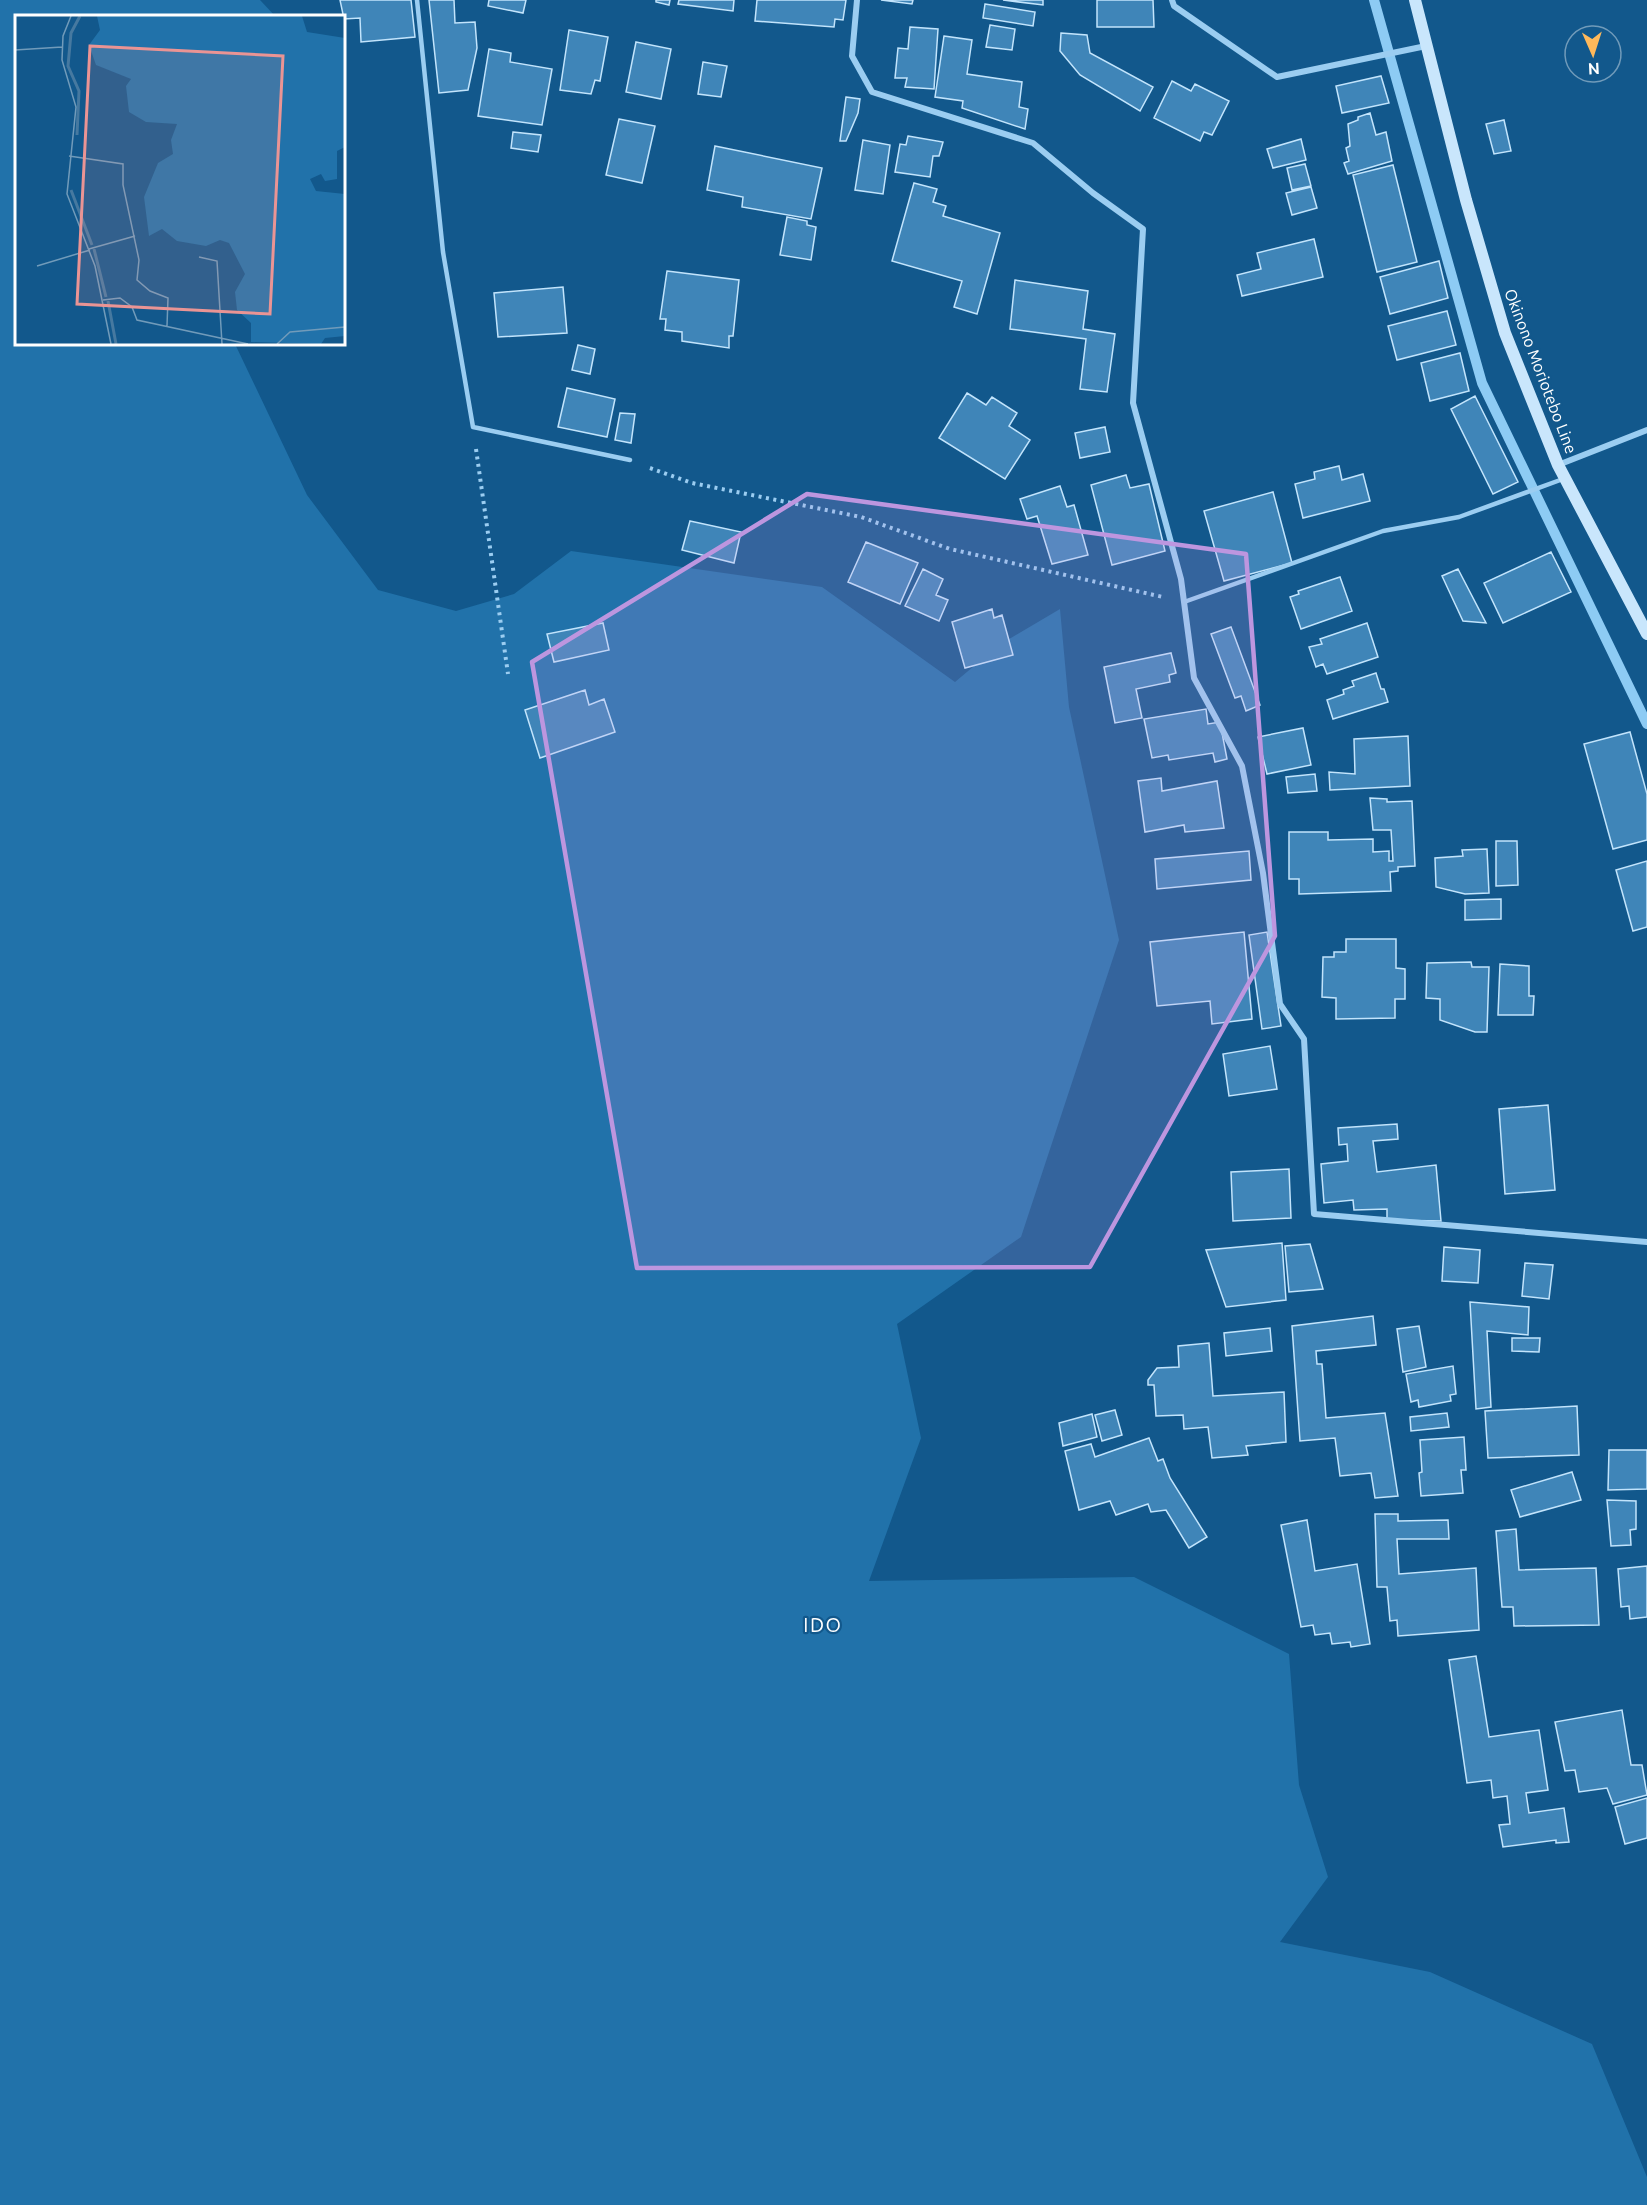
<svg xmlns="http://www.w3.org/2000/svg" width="1647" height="2205" font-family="Ubuntu,sans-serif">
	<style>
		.green { fill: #2172aa }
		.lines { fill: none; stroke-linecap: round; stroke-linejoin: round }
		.stream { stroke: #8dcbf4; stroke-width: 10 }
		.building { fill: #3f85b8; stroke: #c2e4fc; stroke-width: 1.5 }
		.path { stroke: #9bcdf1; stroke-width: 4; stroke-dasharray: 3 4.5; stroke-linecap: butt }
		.service { stroke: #9bcdf1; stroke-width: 4.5 }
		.minor { stroke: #9bcdf1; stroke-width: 6 }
		.secondary { stroke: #c9e6fc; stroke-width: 12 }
		.marked { fill: #bd96df; fill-opacity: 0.2; stroke: #bd96df; stroke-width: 4.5; stroke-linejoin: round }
		.labels { text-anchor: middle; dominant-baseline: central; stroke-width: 4.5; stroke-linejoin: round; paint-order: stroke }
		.street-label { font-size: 16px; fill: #fff; stroke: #12588c }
		.quarter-label { font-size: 20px; letter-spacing: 1.5px; fill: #fff; stroke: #12588c }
		.inset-river { fill: none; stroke: #4679a0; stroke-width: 3 }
		.inset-road { fill: none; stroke: #719bba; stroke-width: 1.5 }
		.view { fill: #ea9494; fill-opacity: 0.15; stroke: #ea9494; stroke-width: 3 }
		.inset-edge { fill: none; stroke: #fff; stroke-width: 3 }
	</style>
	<rect width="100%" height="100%" fill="#12588c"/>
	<path class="green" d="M0,0h260l15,16h-259v328h219l72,151 71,95 78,21 58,-17 57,-43 251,36 133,95 44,-37 61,-36 9,98 50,233 -98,297 -124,87 24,114 -52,143 265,-4 155,77 10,131 29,92 -48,65 150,30 162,72 55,133v28h-1647z"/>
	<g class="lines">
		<path class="stream" d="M1374,0l108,383 165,341"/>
	</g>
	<path class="building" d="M340,0h71l4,37 -54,5 -1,-24 -16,1z
		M429,0h25l1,23 20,-1 2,26 -9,42 -29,3z
		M489,0h37l-3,13 -35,-7z
		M656,0h14l-1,5 -13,-3z
		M679,0h55l-1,11 -55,-7z
		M757,0h89l-3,20 -8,-1 -1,8 -79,-6z
		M881,0h32l-1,4z
		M1003,0h40v5z
		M1097,0h56l1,27h-57z
		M985,4l50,8 -2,14 -50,-8z
		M990,25l25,4 -3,21 -26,-3z
		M910,27l28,2 -4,60 -29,-2 2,-9h-12l3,-30 10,1z
		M569,30l39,7 -8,44 -5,-1 -4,14 -31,-4z
		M1061,33l26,2 3,18 63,34 -13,24 -60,-36 -20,-24z
		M944,36l28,4 -5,34 55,8 -3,25 9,2 -3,20 -63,-21 1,-7 -28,-4z
		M636,42l35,7 -10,50 -35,-7z
		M489,49l22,4 -1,9 42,7 -10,56 -64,-9z
		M703,62l24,4 -6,31 -23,-3z
		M1381,76l8,27 -47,10 -6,-27z
		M1172,81l19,10 4,-7 34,17 -17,34 -8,-3 -4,9 -46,-23z
		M846,97l14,2 -2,14 -12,28h-6z
		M1370,113l6,22 10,-3 6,29 -44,13 -4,-11 5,-2 -3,-13 4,-2 -2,-22 10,-4v-3z
		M619,119l36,7 -13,57 -36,-8z
		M1504,120l7,31 -17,3 -8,-30z
		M513,132l28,3 -3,17 -27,-4z
		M908,136l35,6 -4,14h-6l-3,21 -35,-5 5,-28 6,1z
		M1301,139l5,21 -33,8 -6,-19z
		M863,140l27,5 -7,49 -28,-4z
		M715,146l107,22 -11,51 -69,-12 1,-10 -36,-7z
		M1305,164l6,22 -19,4 -5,-22z
		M1393,165l24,97 -40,10 -24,-97z
		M914,183l23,6 -4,13 13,4 -3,10 57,17 -23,81 -23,-7 8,-26 -70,-20z
		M1311,187l6,21 -25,7 -6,-22z
		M787,217l20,4v4l9,2 -5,33 -31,-5z
		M1314,239l9,38 -81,19 -5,-21 24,-6 -4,-16z
		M1439,261l9,37 -58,16 -10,-37z
		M667,271l72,9 -6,56h-4v12l-47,-7v-9l-17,-2 1,-11h-6z
		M1015,280l73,11 -5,38 32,5 -8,58 -27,-3 6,-50 -76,-10z
		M563,287l4,46 -69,4 -4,-44z
		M1447,311l9,34 -59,15 -9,-34z
		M578,345l17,4 -5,25 -18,-4z
		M1460,353l9,38 -39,10 -9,-38z
		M567,388l48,11 -8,38 -49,-10z
		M967,393l19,12 6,-8 25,16 -8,13 21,14 -25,39 -66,-41z
		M1475,396l43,86 -25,12 -42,-85z
		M620,413l15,1 -4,29 -16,-3z
		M1105,427l5,25 -30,6 -5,-25z
		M1339,466l3,14 21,-6 7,27 -67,17 -8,-34 20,-5 -1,-7z
		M1126,475l4,13 19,-4 16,67 -53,14 -21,-80z
		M1060,486l7,21 7,-2 14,50 -36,9 -15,-48 -10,3 -7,-20z
		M1273,492l19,71 -68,18 -20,-70z
		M690,521l51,11 -7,31 -52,-13z
		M866,542l52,21 -18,41 -52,-22z
		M1551,552l20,40 -68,31 -19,-40z
		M923,569l20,10 -7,16 12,5 -9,21 -34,-15z
		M1458,569l28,54 -23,-2 -21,-45z
		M1340,577l12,34 -51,18 -11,-32 9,-3 -1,-3z
		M992,609l2,9 8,-3 11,40 -48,13 -13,-46z
		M603,623l6,27 -55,12 -7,-28z
		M1367,623l11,34 -51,17 -4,-10 -7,3 -7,-20 13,-3 -2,-5z
		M1231,627l29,78 -14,6 -5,-15 -6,2 -24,-64z
		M1171,653l5,20 -7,2 1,7 -34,7 6,29 -27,5 -11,-56z
		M1376,673l5,16h3l4,13 -55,17 -6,-19 17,-6 -1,-4 11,-4 -2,-5z
		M585,690l4,15 15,-6 11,33 -75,26 -15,-48z
		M1206,709l2,15 12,-2 7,37 -12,3 -2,-9 -44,7 -1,-5 -16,3 -8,-39z
		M1303,728l8,37 -44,9 -9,-37z
		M1630,732l17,62v46l-34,9 -29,-105z
		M1408,736l2,50 -80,4 -1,-18 26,2 -1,-35z
		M1315,774l2,17 -29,2 -2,-16z
		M1161,778l1,13 55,-10 7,47 -39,4 -1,-7 -39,7 -7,-51z
		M1370,798l17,1v3l25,-1 3,65 -17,1v4l-8,1 1,19 -92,3v-15h-10v-47h39v8l45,-1v13l16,-1v10h4l-2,-31h-18z
		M1496,841h21l1,44 -22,1z
		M1487,849l2,44 -24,1 -29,-7 -1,-29 28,-2 -1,-6z
		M1249,851l2,29 -94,9 -2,-30z
		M1647,861v66l-14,4 -17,-61z
		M1501,899v20l-36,1v-20z
		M1244,932l8,87 -40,5 -2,-23 -53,5 -7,-64z
		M1267,932l14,94 -19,3 -13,-94z
		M1346,939h50v29l9,1v30h-10v19l-59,1v-21l-14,-1 1,-40h11v-5h12z
		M1471,962l1,5h17l-2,65h-12l-35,-12v-21l-14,-1 1,-35z
		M1500,964l29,2v30h5l-1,19h-35z
		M1270,1046l7,43 -48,7 -6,-42z
		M1548,1105l7,85 -50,4 -6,-85z
		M1397,1124l1,15 -25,2 4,31 59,-7 5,56 -54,-1v-11l-33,1 -1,-10 -29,3 -3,-39 27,-3 -1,-17 -8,1 -1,-17z
		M1289,1169l2,49 -58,3 -2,-49z
		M1282,1243l4,57 -60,7 -20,-57z
		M1310,1244l13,45 -34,3 -4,-46z
		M1444,1247l36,3 -2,33 -36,-2z
		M1525,1263l28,2 -4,34 -27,-3z
		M1470,1302l59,5 -1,28 -41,-4 4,76 -15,2z
		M1373,1316l3,29 -60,6 1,13h5l4,54 59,-5 13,83 -23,2 -4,-25 -31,3 -5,-38 -35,3 -8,-115z
		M1419,1326l7,41 -23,5 -6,-43z
		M1270,1328l2,23 -46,5 -2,-23z
		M1512,1338h28l-1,14 -27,-1z
		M1209,1343l4,53 71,-4 2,50 -40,4 2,9 -36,3 -4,-31 -24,2 -1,-14 -27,1 -2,-31h-6v-5l9,-12 22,-1 -1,-21z
		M1453,1366l3,28 -6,1 1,6 -32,6 -1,-7 -7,2 -5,-28z
		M1577,1406l2,49 -91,3 -3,-47z
		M1115,1410l7,25 -20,6 -7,-26z
		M1447,1413l2,14 -38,4 -1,-14z
		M1092,1414l5,23 -34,9 -4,-23z
		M1464,1437l2,33h-5l2,23 -42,3 -2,-23 3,-1 -2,-32z
		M1149,1438l9,23 5,-2 7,19 37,59 -18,11 -23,-38 -15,2 -3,-8 -32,11 -6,-14 -31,9 -14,-59 26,-7 4,13z
		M1609,1450h38v39l-39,1z
		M1572,1472l9,28 -61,17 -9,-27z
		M1607,1500l29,1v28l-6,1 1,15 -20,1z
		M1375,1514h23v7l50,-1 1,19h-52l2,35 77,-6 3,62 -81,6 -1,-16 -7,1 -3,-34h-10z
		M1307,1520l8,51 42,-7 13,80 -19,3 -1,-5 -18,2 -2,-11 -15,2 -2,-10 -12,2 -20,-102z
		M1516,1529l3,41 77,-2 3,57 -85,1 -1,-19h-11l-6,-76z
		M1647,1566v51l-17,2 -1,-13 -8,1 -3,-38z
		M1476,1656l13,81 50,-7 9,60 -22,3 3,20 35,-5 5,34 -13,1v-3l-53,7 -4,-22 11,-1 -3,-28 -14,2 -2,-18 -24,3 -18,-123z
		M1622,1710l9,55h11l5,30 -34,9 -6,-16 -28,4 -4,-22 -10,1 -10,-49z
		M1647,1798v40l-22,6 -10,-37z"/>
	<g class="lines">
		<path class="path" d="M476,449l32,225
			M650,468l42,15 169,34 89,32 213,48"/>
		<path class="service" d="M417,0l26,252 30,175 157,33
			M1184,602l199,-71 76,-14 104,-38"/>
		<path class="minor" d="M857,0l-5,56 20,36 161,51 60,50 50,36 -10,174 48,176 13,99 48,88 21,107 17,131 24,35 10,175 333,28
			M1172,0l2,6 103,71 149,-31
			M1558,465l89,-35"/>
		<path class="secondary" d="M1415,0l51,200 39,133 53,132 89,169"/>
	</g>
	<path class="marked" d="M807,494l439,60 29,382 -185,331 -453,1 -105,-606z"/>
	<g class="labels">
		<g class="street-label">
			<text transform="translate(1541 371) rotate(69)">Okinono Moriotebo Line</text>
		</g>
		<g class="quarter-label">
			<text x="823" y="1624">IDO</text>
		</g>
	</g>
	<g transform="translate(15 15)">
		<rect width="330" height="330" fill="#12588c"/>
		<path d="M82,1h205l5,16 38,6v109l-8,4v28l-12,2 -4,-7 -11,5 6,12 29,3v142l-20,2 -4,6 -70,-2v-19l-14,-13 -2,-18 10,-18 -16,-31 -9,-3 -14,6 -29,-5 -15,-12 -13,7 -5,-39 14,-34 15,-9 -2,-14 6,-16 -31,-2 -17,-10 -3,-26 5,-7 -35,-14 -7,-20 11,-15z" fill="#2172aa"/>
		<path class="inset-river" d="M62,120l2,-44 -11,-25 3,-33 9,-17M56,175l21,55M79,234l12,48M93,286l8,43"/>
		<path class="inset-road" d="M56,1l-8,20 -1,24 14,47 -9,87 28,72 16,78M0,35l47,-3M54,141l54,8v21l16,75 -2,20 13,11 18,7 -1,28M74,234l46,-13M184,242l18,4 5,83M22,251l53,-16M88,285l17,-2 12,9 5,13 111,24M262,329l13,-12 55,-5"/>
		<path class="view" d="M75,31l193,10 -13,258 -193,-10z"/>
		<rect width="330" height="330" class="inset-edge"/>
	</g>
	<g transform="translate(1593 54) rotate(177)"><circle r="28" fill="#12588c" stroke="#719bba" stroke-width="1.5"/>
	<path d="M0-4.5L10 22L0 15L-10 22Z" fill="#ffb95b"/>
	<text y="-9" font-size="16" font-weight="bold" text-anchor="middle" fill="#ffffff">N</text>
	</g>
</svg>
